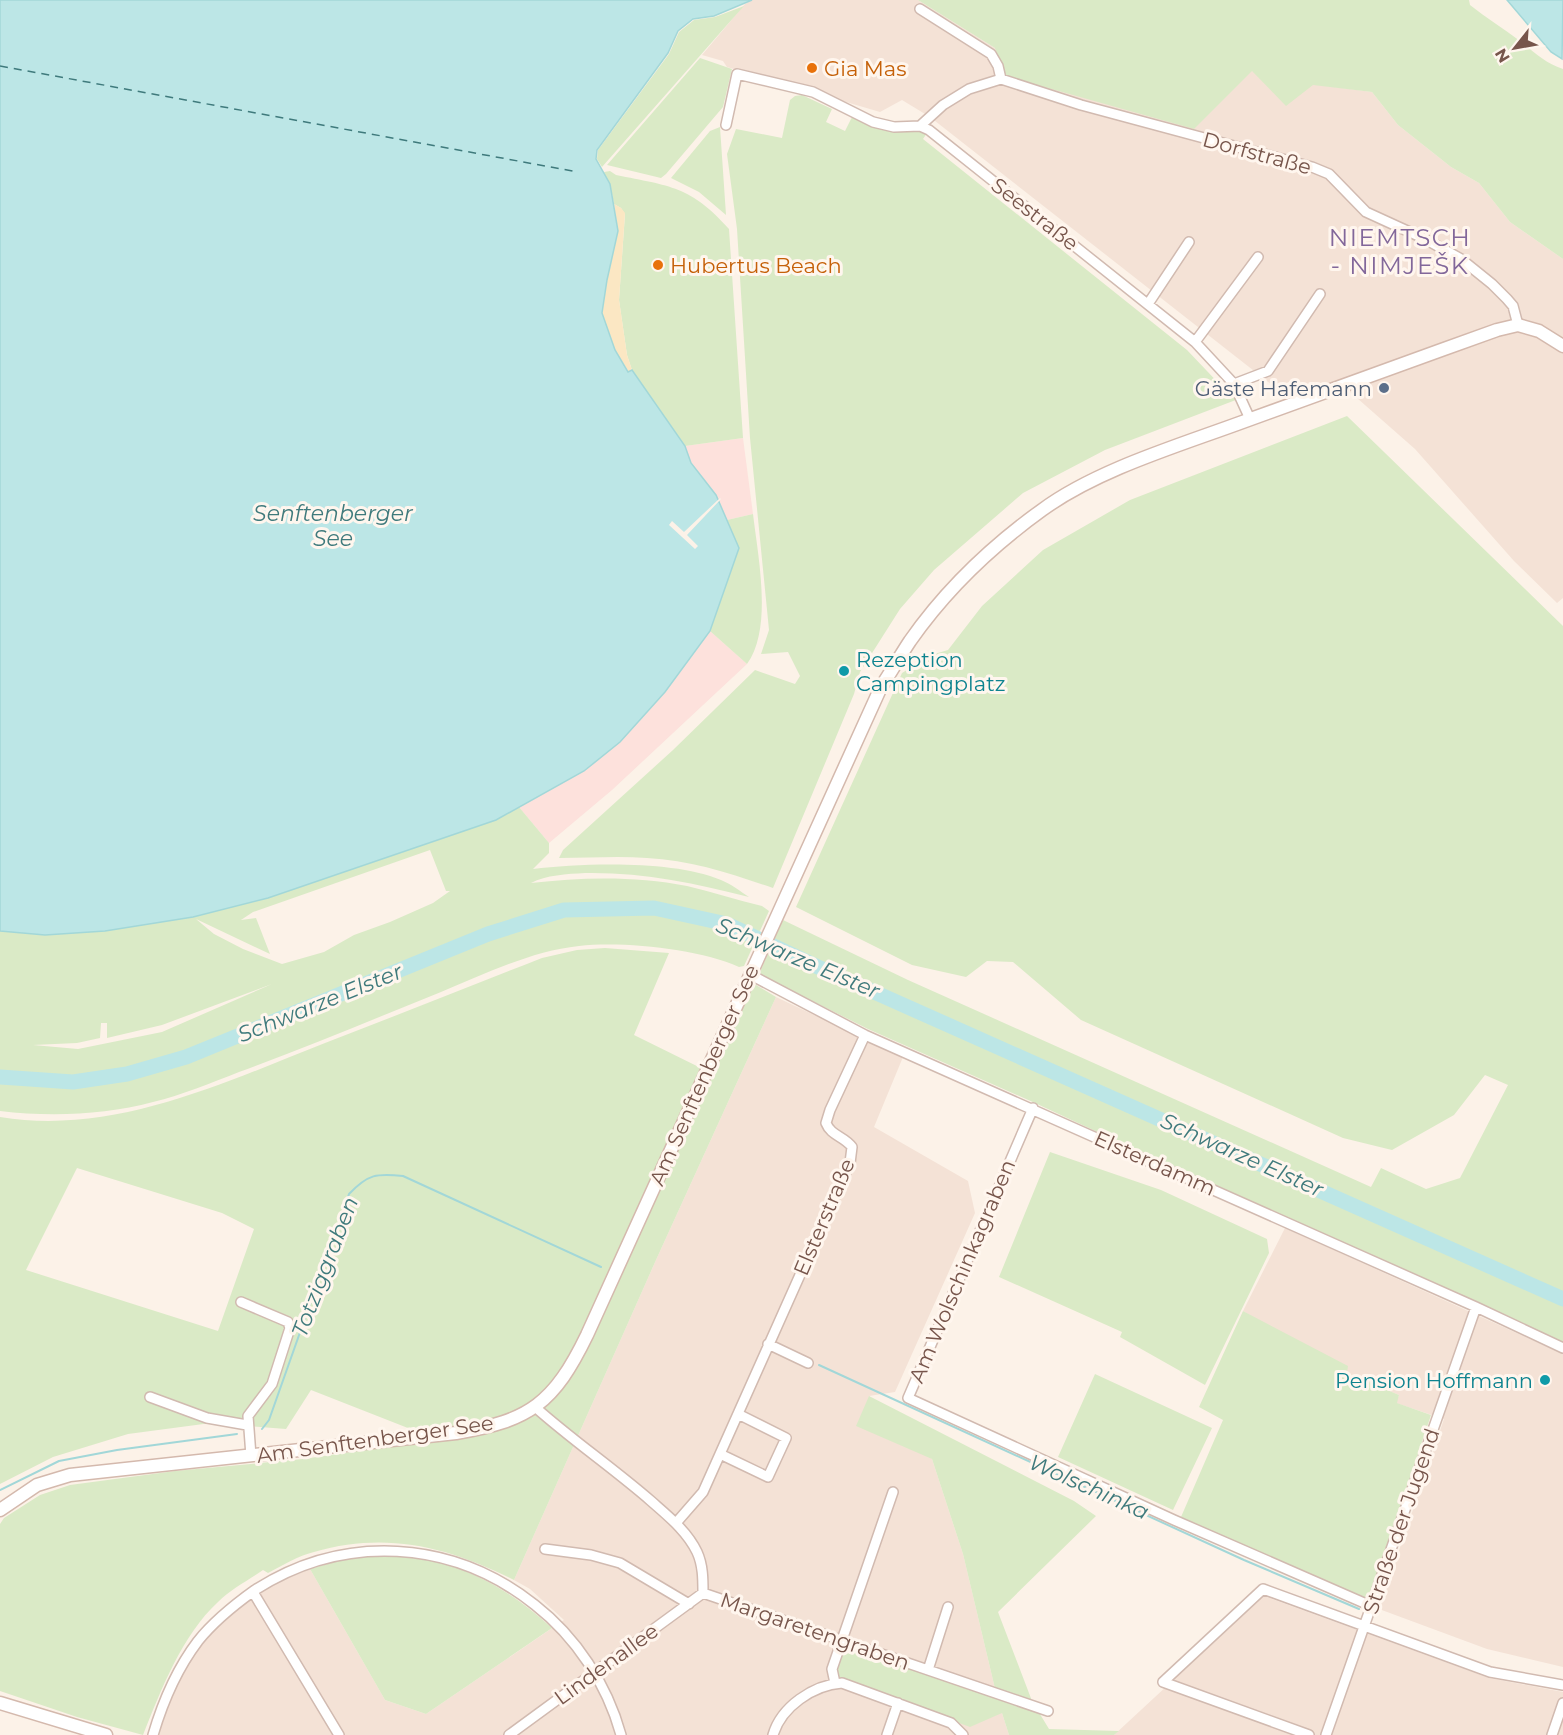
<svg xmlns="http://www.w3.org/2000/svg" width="1563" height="1735" font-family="Montserrat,sans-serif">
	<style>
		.residential { fill: #f4e2d6 }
		.commercial { fill: #fde1dc }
		.green { fill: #daeac6; fill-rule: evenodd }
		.sand { fill: #fbe7c3 }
		.water { fill: #bce6e6; stroke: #a2d7d8; stroke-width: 1.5 }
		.pier { fill: #fcf2e8 }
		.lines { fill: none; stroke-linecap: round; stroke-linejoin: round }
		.stream { stroke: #a2d7d8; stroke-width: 2 }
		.river { stroke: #bce6e6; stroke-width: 15 }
		.ferry { stroke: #3f7a7c; stroke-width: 1.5; stroke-dasharray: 8 6; stroke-linecap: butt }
		.street-casing { stroke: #d1bab0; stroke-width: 12 }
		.secondary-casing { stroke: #d4b9ad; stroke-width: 15 }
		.street { stroke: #fff; stroke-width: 9 }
		.secondary { stroke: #fff; stroke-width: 12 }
		.food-dot { fill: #e8710a; stroke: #fff6ee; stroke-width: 2 }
		.service-dot { fill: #5c6f8a; stroke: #fff6ee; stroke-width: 2 }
		.culture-dot { fill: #0f9aa8; stroke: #fff6ee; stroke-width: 2 }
		.labels { text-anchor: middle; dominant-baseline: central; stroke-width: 6; stroke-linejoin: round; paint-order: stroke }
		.food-label { font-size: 21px; fill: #c56008; stroke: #fff6ee; text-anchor: start }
		.street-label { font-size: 21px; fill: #77554b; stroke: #fff6ee }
		.service-label { font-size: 21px; fill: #4e5e75; stroke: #fff6ee; text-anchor: end }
		.culture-label { font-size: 21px; fill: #0d838f; stroke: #fff6ee; text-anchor: start }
		.water-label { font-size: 22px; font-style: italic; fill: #3f7a7c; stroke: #fff6ee }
		.quarter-label { font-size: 24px; letter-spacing: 1.5px; fill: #82679a; stroke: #fff6ee }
	</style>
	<rect width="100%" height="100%" fill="#fcf2e8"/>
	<path class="residential" d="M752,0h166l77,48 257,23 61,13 59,8 26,33 53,42 28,16 31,39 53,37v339l-6,5 -43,-42 -99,-112 -66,-58 -49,16 -370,-290 -28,-17 -22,12 -153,-45 -4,-6 -21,-6 43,-51z
		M776,997l127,60 -29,70 94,54 7,32 -80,179 -26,4 63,63 31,95 34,143 -154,-48 -6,20 2,9 163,35 7,22h-854l4,-15 22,-46 13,-20 22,-25 33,-29 28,-17 33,-14 75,131 41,14 138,-94 -34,-31 -16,-9 142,-320z
		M1285,1228l278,126v313l-76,-18 -108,-40 65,-190 -48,-16 3,-8 -53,-22 -103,-62z
		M1264,1596l225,82 74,14v43h-449z"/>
	<path class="commercial" d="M743,438l10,76 -26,6 -11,-25 -25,-32 -6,-17z
		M710,631l37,33 -135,126 -63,53 -30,-36 65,-36 81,-79z"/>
	<path class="green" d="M918,0h551l1,5c16,13 33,23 50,36 14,11 25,22 43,28v190l-53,-37 -31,-39 -28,-16 -53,-42 -26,-33 -59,-7 -27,21 -34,-35 -58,58 -189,-53 -10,-28z
		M744,6l-17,19 -125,142 -5,-8 1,-9 71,-96 10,-22 15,-12 21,-3z
		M700,58l32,11 -9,38 -57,67 -5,4 -54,-13z
		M802,95l30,14 -6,13 19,9 8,-16 76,15 -6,9 264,211 39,41 8,-7 7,14 -136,52 -82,43 -89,77 -34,39 -40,63 -6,22 -81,194c-41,-14 -82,-28 -126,-30 -29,-2 -59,0 -88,0l4,-8 110,-100 82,-80 40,14 5,-8 -12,-24 -27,2 8,-24 -19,-192 -13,-209 -10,-75 9,-25 46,9 8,-38 5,-4z
		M720,127l6,88 -27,-23 -28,-14 39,-47z
		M610,171l6,4c54,11 75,11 113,54l14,209 -58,8 -53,-76 -5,-15 -8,-55 6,-86 -4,-6 -7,-4 -2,-10 -8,-22z
		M1347,416l216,210v722l-528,-245 -167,-74 -109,-55 24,-54 125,60 463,207 10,-19 45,21 34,-11 48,-93 -23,-10 -31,40 -62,35 -49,-12 -262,-118 -68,-58 -26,-1 -21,16 -54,-12 -116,-58 106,-234 29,-18 17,-5 34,-44 61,-56 87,-50z
		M753,514c5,43 20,114 -6,150l-37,-33 29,-83 -12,-28z
		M519,807l30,36v10l-16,16c51,-6 141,-9 188,11 10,4 19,11 28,17 -54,-14 -108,-25 -164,-24 -18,1 -39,2 -54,10 52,-6 105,-7 156,3 25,6 50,14 75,20l7,5 -25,55 -5,1c-40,-18 -116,-26 -160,-21 -48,5 -94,28 -138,46 -67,27 -134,55 -202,80 -28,11 -57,23 -86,30 -48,13 -103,15 -153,9v-180l45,4 223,-37 228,-78zM430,850l16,41h4l-17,12 -43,19 -36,13 -30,17 -42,12 -39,-15 -29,-15 -18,-15 74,35 -14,-36 -15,2 12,-8zM272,984l-110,48 -84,17 -45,-4 44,-2 23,-5 1,-15h6v15l55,-13z
		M605,948l64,5 -35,82 77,38 40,-91 25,15 -120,263 -142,320c-66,-33 -127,-49 -200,-28 -16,4 -31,13 -46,21l-5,-3c-14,10 -32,19 -45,32 -36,33 -57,88 -75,133l-66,-18 -77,-26v-167l4,-6 36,-23 30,-10 105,-14 128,-12 115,-17 -5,-12 -102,-40 -25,39 -75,-6 -83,11 -75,23 -53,27v-367c113,19 223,-34 325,-74 73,-28 145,-57 217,-85l35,-8zM77,1168l145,45 32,16 -36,102 -192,-61z
		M1050,1152l111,38 106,49 2,14 -64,132 -85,-48 2,-5 -123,-55z
		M1243,1311l105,55 -1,7 52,22 -2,8 34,12 -62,186 -188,-84 42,-97 -24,-13z
		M1095,1374l117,54 -39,82 -115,-53z
		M869,1396l205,105 22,15 -98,96 34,89 17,28 70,2 -5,4h-105l-7,-22 -32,14 -131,-49 -2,-9 7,-20 2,-2 151,50 -34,-143 -31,-95 -76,-33z
		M378,1556c73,0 120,24 174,72l-126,86 -41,-14 -75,-131 39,-11z"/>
	<path class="sand" d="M614,204l7,4 4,5 -6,87 8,55 5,15 -3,2 -14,-22 -13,-37 5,-33 11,-49z"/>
	<path class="water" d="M0,0h752l-38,16 -21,3 -15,12 -10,22 -71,97 -1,9 14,25 8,47 -11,49 -5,33 13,37 13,22 4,-2 53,76 6,17 25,32 23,53 -29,83 -45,61 -45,50 -36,29 -88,49 -228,78 -75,19 -88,14 -60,4 -45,-4z
		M1507,0h56l-1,59 -11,-7z"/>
	<path class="pier" d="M720,498l1,1 -34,36 11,11 -3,3 -26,-24 3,-4 12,11z"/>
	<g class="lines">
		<path class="stream" d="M819,1365l425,195 115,49
			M262,1429l7,-9 80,-226c19,-20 28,-21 54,-18l198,91
			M0,1490l59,-29 58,-11 120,-16"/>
		<path class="river" d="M0,1077l73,5 54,-8 59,-17 302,-123 76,-24 90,-2 73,16 91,43 745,332"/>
		<path class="ferry" d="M0,66l578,106"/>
		<defs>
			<path id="street" d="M920,9l71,45 7,12 3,13
				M726,125l11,-51 76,18 60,30 21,5 26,-1 23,-21 26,-16 32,-10 80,26 231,62 17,7 37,38 59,27 36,20 31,25 15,15 6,7 5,19
				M920,126l9,4 266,212 39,42 16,35
				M1148,304l41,-62
				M1195,342l63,-85
				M1234,384l34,-13 52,-77
				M749,974l116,61 611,272 87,41
				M1033,1108l-125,290 266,122 197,86
				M241,1302l47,20 2,6 -18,56 -24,32 3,40
				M768,1344l40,19
				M150,1397l57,21 40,7
				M535,1407c37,33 78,61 116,94 17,15 36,30 46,51 6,13 6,27 6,41
				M720,1454l48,23 18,-39 -48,-24
				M676,1523l27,-31 147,-329 2,-16c-8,-11 -21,-11 -26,-24l4,-13 35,-75
				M545,1549l46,6 29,8 69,41
				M253,1592l86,143
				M703,1593l345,118
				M928,1670l20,-63
				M835,1683l-3,-14 61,-177
				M153,1735c10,-34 23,-65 45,-94 16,-20 36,-36 57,-51 89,-57 197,-51 280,15 41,32 72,79 86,130
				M509,1735l194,-142
				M773,1735c8,-28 40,-50 69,-52l109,40 12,12
				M887,1735l11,-32
				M1309,1735l-146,-53 100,-93 227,83 73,13
				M1326,1735l150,-428
				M1552,1735l11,-32"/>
			<path id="secondary" d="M0,1510l37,-25 33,-10 386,-42c74,-12 98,-30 131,-98l294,-648c10,-15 19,-31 29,-46 35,-50 82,-95 132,-131 53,-39 132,-63 195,-86 86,-31 173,-63 260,-94l21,-5 21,6 24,15
				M0,1703l106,32"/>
		</defs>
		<use href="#street" class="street-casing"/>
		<use href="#secondary" class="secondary-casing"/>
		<use href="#street" class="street"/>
		<use href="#secondary" class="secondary"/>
	</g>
	<g class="food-dot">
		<circle cx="812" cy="68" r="6"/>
		<circle cx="658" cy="265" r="6"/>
	</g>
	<circle class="service-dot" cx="1384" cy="388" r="6"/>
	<g class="culture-dot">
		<circle cx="844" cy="671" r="6"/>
		<circle cx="1545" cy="1380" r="6"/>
	</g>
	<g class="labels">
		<g class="food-label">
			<text x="824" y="68">Gia Mas</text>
			<text x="670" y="265">Hubertus Beach</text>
		</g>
		<g class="street-label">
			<text transform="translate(1257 153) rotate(15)">Dorfstraße</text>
			<text transform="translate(1035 214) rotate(38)">Seestraße</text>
			<text transform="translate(704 1075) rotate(-66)">Am Senftenberger See</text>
			<text transform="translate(1155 1163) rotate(24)">Elsterdamm</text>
			<text transform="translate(824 1217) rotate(-67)">Elsterstraße</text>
			<text transform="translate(962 1271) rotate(-67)">Am Wolschinkagraben</text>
			<text transform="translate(375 1439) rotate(-8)">Am Senftenberger See</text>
			<text transform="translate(1401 1521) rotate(-71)">Straße der Jugend</text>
			<text transform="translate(815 1631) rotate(19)">Margaretengraben</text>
			<text transform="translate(606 1664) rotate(-36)">Lindenallee</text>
		</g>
		<g class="service-label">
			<text x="1372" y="388">Gäste Hafemann</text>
		</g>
		<g class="culture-label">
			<text x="856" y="659">Rezeption<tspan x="856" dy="24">Campingplatz</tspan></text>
			<text x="1533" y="1380" text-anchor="end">Pension Hoffmann</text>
		</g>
		<g class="water-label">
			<text x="333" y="513">Senftenberger<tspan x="333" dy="25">See</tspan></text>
			<text transform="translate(798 958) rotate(23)">Schwarze Elster</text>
			<text transform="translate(320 1003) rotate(-22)">Schwarze Elster</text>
			<text transform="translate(1242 1155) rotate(24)">Schwarze Elster</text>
			<text transform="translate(325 1267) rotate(-69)">Totziggraben</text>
			<text transform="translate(1089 1487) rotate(24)">Wolschinka</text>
		</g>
		<g class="quarter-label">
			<text x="1400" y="237">NIEMTSCH<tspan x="1400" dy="28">- NIMJEŠK</tspan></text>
		</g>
	</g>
	<g transform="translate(1515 48) rotate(239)" stroke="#fff6ee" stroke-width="4.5" paint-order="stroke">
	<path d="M0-4.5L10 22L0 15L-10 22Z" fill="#77554b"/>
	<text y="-9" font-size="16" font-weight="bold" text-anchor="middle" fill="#77554b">N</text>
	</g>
</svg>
